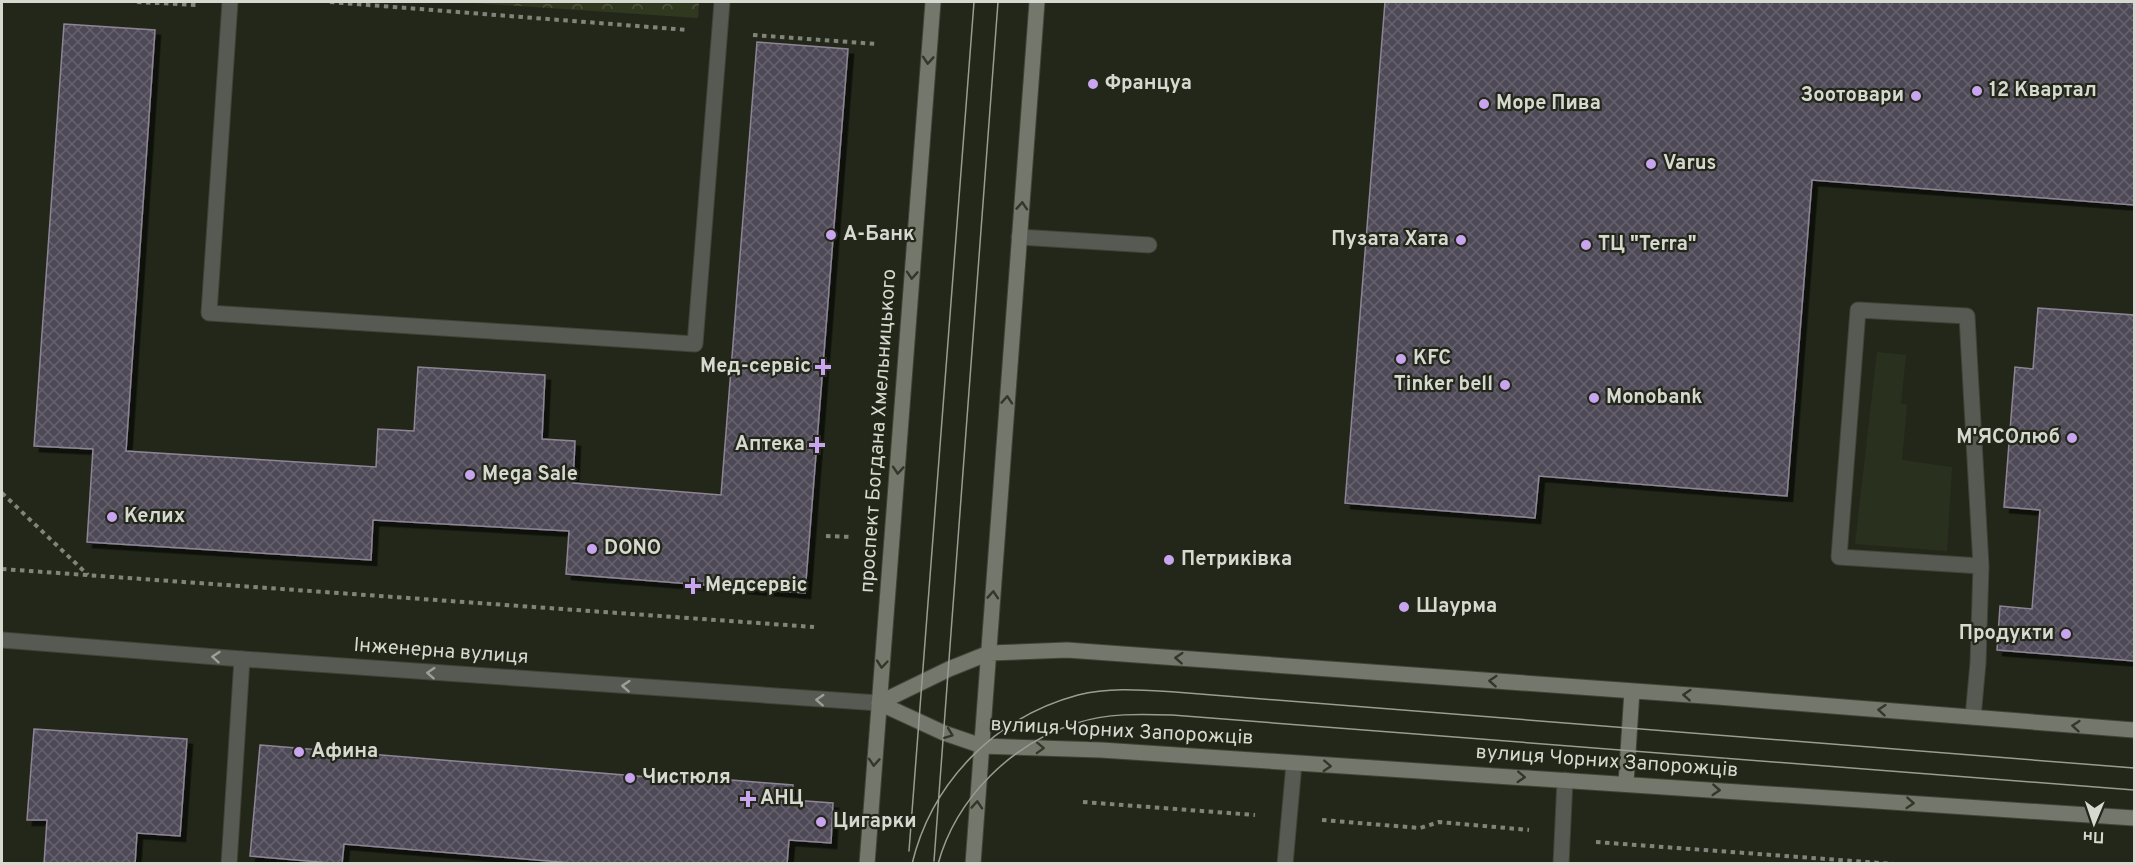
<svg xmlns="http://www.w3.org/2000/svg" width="2136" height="865" font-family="Overpass,sans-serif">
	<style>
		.built { fill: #2a301e }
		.forest { fill: url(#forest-crowns) }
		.building { fill: url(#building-cross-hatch); stroke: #8d8595; stroke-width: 1.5; filter: url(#shadow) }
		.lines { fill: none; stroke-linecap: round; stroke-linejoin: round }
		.lane-casing { stroke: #404337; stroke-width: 17 }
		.street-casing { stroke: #404337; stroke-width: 17 }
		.secondary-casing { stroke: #404337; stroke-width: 17 }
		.path { stroke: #818479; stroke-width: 4; stroke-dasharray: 4.5 4.5; stroke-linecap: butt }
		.lane { stroke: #575953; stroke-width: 15 }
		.street { stroke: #575953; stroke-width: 15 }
		.secondary { stroke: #73776c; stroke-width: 15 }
		.tram { stroke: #999c92; stroke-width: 1.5 }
		.oneway { stroke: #33372a }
		.oneway2 { stroke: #9d9f98 }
		.poi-dot { fill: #c8a5ee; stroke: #23271a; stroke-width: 2 }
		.labels { text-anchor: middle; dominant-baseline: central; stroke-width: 4.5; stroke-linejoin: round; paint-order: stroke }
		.poi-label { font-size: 20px; font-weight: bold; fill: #d6d9d0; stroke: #23271a; text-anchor: start }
		.street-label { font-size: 20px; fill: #d6d9d0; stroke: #23271a }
	</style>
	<defs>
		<pattern id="forest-crowns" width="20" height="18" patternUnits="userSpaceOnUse" patternTransform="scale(1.5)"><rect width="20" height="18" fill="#30381f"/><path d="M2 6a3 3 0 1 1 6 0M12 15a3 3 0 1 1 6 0" fill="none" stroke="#4d543e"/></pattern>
		<pattern id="building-cross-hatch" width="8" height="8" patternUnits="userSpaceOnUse" patternTransform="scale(1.5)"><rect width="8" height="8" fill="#4e4856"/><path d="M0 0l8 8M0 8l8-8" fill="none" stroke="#67626d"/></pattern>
		<filter id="shadow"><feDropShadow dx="5.5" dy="5.5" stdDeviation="0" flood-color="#0009"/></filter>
	</defs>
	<rect width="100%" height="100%" fill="#23271a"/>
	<path class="built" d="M1877,352l29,3 -5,48 6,2 -5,55 50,7 -5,84 -92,-7z"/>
	<path class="forest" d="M459,2h240l-1,16z"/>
	<path class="building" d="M1385,2h749v203l-322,-25 -25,316 -248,-20 -4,42 -190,-15z
		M64,24l91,6 -29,421 250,16 2,-38 36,2 4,-64 127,8 -3,64 33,2 -2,42 148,12 36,-453 91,7 -43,544 -239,-19 3,-43 -196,-11 -2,40 -284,-18 6,-93 -59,-3z
		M2038,308l96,7v346l-137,-11 3,-44 32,3 8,-99 -36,-3 11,-140 18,2z
		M34,729l153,10 -7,97 -43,-3 -2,31h-91l3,-44h-20z
		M260,745l425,35 -3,-4 111,9 -1,15 41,3 -2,40 -42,-3 -2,24h-203l-240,-20 -2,20 -92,-8z"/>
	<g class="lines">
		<defs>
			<path id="lane" d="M230,2l-21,311 486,31 27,-342
				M1019,237l130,8
				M1973,717l5,-54 3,-97 -14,-250 -109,-6 -19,247 142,9
				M229,864l13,-205
				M1285,864l9,-100
				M1561,864l4,-84"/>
			<path id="street" d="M2,640l240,19 637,44"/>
			<path id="secondary" d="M879,703l70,-34 40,-16 78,-3 651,47 416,33
				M879,703l65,30 38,13 119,4 1033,68
				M1626,783l6,-92
				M867,864l66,-862
				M973,864l64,-862"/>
		</defs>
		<use href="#lane" class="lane-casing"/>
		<use href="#street" class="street-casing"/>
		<use href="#secondary" class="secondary-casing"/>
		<path class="path" d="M137,2l60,3
			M330,2l358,28
			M753,35l124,9
			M2,493l86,82
			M826,536l27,1
			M2,569l812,58
			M1083,802l172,13
			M1322,820l98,8 19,-6 90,8
			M1596,842l298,22"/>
		<use href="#lane" class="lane"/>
		<use href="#street" class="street"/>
		<use href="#secondary" class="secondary"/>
		<path class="tram" d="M909,851l65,-849
			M934,861l64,-859
			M912,864c20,-83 84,-147 166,-169 32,-8 65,-5 97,-3l959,76
			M938,864c18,-66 74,-121 139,-141 30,-10 63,-9 95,-8l962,75"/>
	</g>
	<defs><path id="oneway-chevron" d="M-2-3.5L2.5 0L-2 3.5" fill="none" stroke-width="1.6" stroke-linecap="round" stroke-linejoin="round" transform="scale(1.5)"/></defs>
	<g class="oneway">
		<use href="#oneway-chevron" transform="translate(928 60) rotate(94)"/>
		<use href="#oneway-chevron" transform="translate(1022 206) rotate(-86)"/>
		<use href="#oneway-chevron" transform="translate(912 275) rotate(94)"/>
		<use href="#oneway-chevron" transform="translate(1007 400) rotate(-86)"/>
		<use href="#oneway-chevron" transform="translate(898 470) rotate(94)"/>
		<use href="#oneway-chevron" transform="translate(993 595) rotate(-86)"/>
		<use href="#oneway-chevron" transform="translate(1179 658) rotate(-176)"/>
		<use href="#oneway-chevron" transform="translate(882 664) rotate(95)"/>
		<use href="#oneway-chevron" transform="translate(1493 681) rotate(-176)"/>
		<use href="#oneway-chevron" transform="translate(1687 695) rotate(-176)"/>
		<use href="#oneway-chevron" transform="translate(1882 710) rotate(-175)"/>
		<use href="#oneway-chevron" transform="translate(2076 726) rotate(-175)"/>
		<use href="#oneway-chevron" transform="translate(949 734) rotate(21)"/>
		<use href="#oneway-chevron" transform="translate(1040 748) rotate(2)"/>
		<use href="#oneway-chevron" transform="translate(874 762) rotate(94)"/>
		<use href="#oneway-chevron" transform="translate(1327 766) rotate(3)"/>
		<use href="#oneway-chevron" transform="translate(1521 777) rotate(3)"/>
		<use href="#oneway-chevron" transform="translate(1716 790) rotate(4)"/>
		<use href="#oneway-chevron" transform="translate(1910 803) rotate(4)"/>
		<use href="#oneway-chevron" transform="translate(977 805) rotate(-86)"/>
	</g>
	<g class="oneway2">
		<use href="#oneway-chevron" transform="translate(216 657) rotate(-175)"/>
		<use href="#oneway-chevron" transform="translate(431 673) rotate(-176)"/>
		<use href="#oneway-chevron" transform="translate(626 686) rotate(-176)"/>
		<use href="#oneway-chevron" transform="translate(820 700) rotate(-177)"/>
	</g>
	<g class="poi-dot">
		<circle cx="1093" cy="84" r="6"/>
		<circle cx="1977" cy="91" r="6"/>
		<circle cx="1916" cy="96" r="6"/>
		<circle cx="1484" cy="104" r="6"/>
		<circle cx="1651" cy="164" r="6"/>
		<circle cx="831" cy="235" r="6"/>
		<circle cx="1461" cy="240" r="6"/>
		<circle cx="1586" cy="245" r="6"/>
		<circle cx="1401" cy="359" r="6"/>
		<path d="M820 358h6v6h6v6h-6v6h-6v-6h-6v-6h6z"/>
		<circle cx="1505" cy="385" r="6"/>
		<circle cx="1594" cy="398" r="6"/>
		<circle cx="2072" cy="438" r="6"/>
		<path d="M814 436h6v6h6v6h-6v6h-6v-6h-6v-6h6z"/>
		<circle cx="470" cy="475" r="6"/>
		<circle cx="112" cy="517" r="6"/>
		<circle cx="592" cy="549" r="6"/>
		<circle cx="1169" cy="560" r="6"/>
		<path d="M690 577h6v6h6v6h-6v6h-6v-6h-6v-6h6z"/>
		<circle cx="1404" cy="607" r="6"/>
		<circle cx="2066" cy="634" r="6"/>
		<circle cx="299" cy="752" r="6"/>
		<circle cx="630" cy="778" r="6"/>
		<path d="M745 790h6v6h6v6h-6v6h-6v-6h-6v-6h6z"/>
		<circle cx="821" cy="822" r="6"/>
	</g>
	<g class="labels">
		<g class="poi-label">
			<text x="1105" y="84">Француа</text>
			<text x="1989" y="91">12 Квартал</text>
			<text x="1904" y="96" text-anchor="end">Зоотовари</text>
			<text x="1496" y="104">Море Пива</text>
			<text x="1663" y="164">Varus</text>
			<text x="843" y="235">А-Банк</text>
			<text x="1449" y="240" text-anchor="end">Пузата Хата</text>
			<text x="1598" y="245">ТЦ "Terra"</text>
			<text x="1413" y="359">KFC</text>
			<text x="811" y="367" text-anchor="end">Мед-сервіс</text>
			<text x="1493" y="385" text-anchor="end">Tinker bell</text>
			<text x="1606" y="398">Monobank</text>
			<text x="2060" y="438" text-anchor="end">М'ЯСОлюб</text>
			<text x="805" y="445" text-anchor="end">Аптека</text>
			<text x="482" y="475">Mega Sale</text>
			<text x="124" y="517">Келих</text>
			<text x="604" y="549">DONO</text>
			<text x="1181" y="560">Петриківка</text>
			<text x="705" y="586">Медсервіс</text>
			<text x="1416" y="607">Шаурма</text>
			<text x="2054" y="634" text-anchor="end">Продукти</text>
			<text x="311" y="752">Афина</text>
			<text x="642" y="778">Чистюля</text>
			<text x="760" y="799">АНЦ</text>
			<text x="833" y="822">Цигарки</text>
		</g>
		<g class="street-label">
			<text transform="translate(879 431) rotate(-86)">проспект Богдана Хмельницького</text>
			<text transform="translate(441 652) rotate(4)">Інженерна вулиця</text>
			<text transform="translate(1122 732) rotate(3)">вулиця Чорних Запорожців</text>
			<text transform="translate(1607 762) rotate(4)">вулиця Чорних Запорожців</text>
		</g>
	</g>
	<rect width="2136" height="865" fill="none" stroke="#d6d9d0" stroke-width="6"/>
	<g transform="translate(2094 823) rotate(182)" stroke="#23271a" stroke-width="4.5" paint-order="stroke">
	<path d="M0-4.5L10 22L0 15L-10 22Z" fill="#d6d9d0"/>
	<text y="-9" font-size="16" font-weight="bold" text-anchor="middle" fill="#d6d9d0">Пн</text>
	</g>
</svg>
